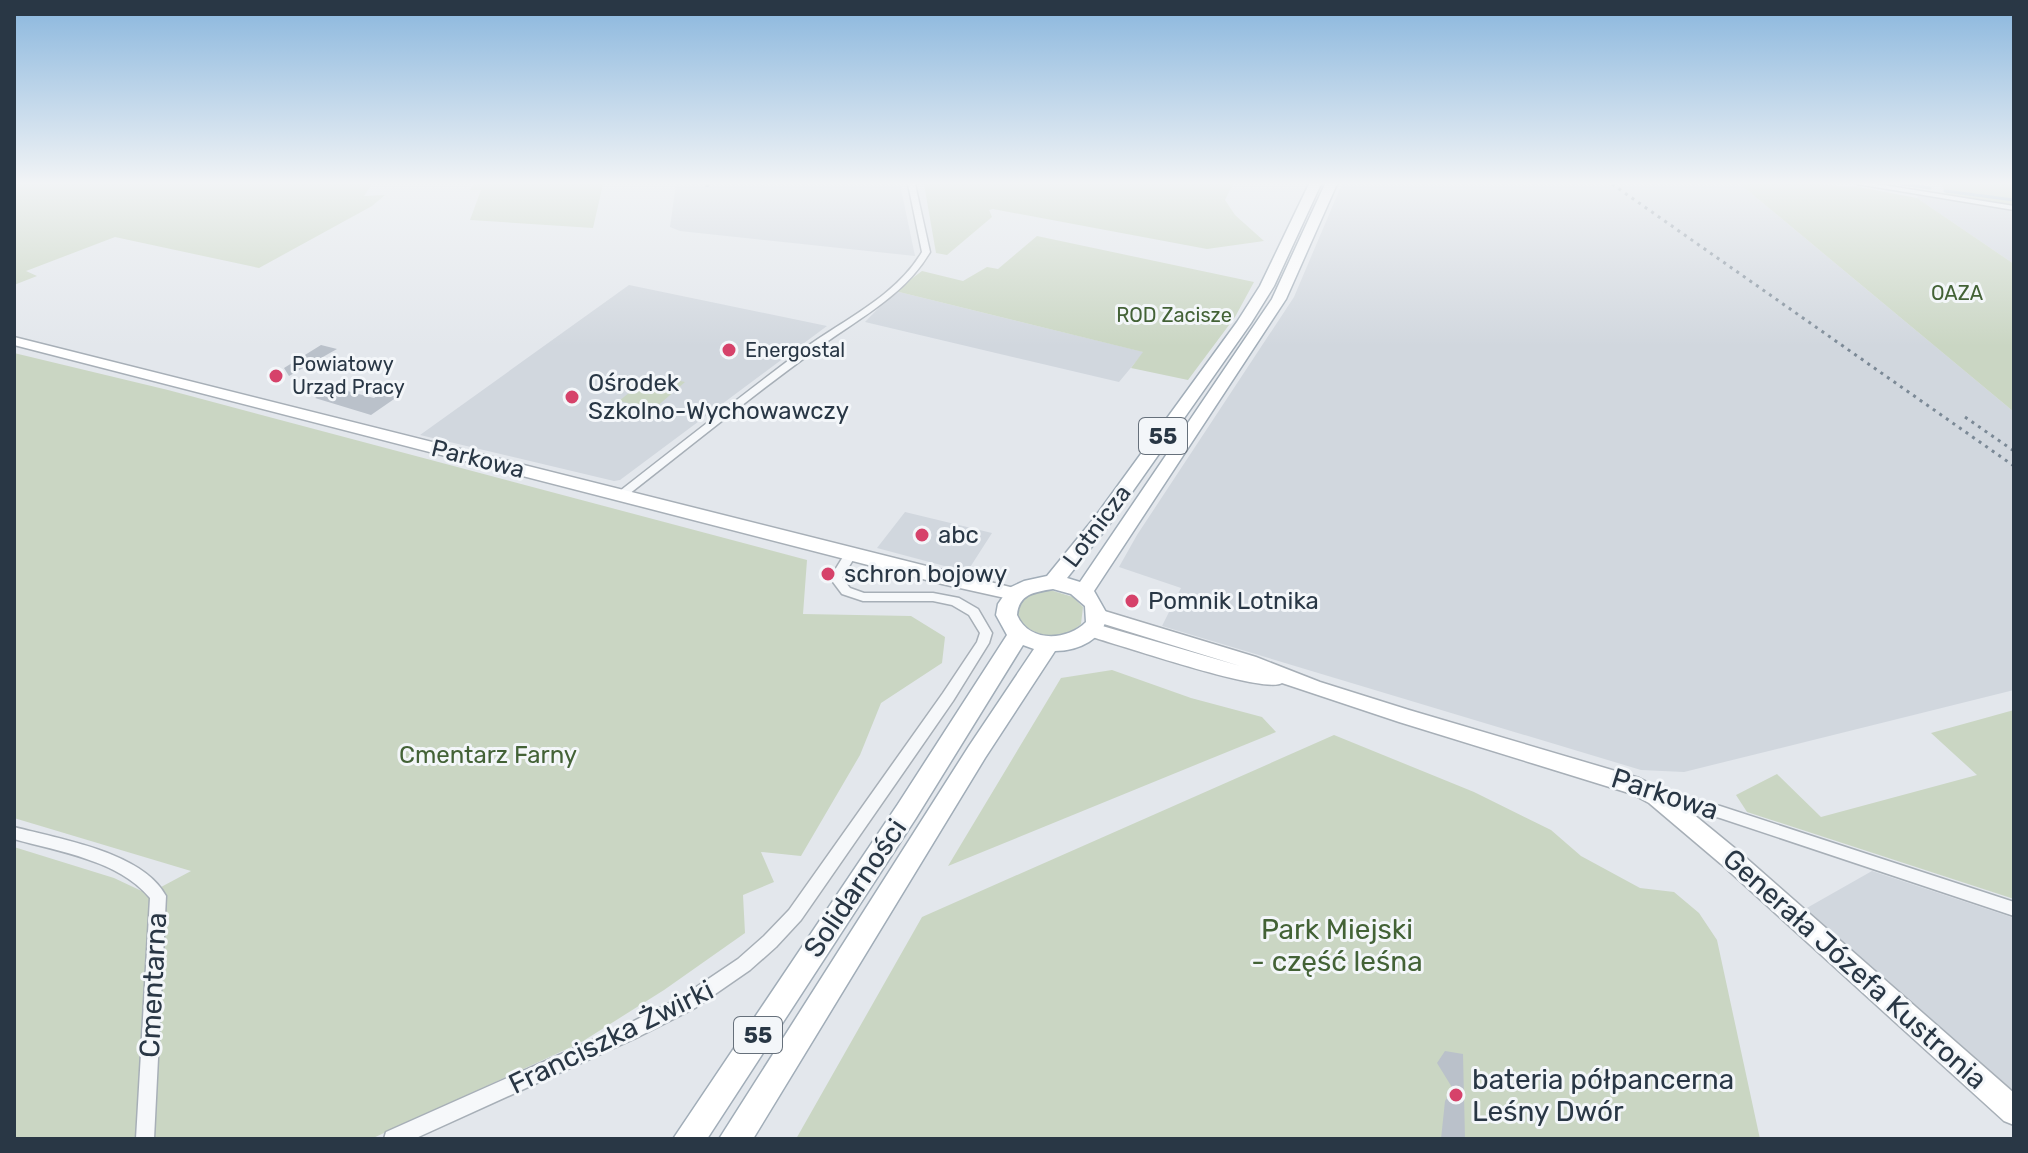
<svg xmlns="http://www.w3.org/2000/svg" width="2028" height="1153" font-family="Rubik,sans-serif">
	<style>
		.built { fill: #d1d7de }
		.green { fill: #cad6c3 }
		.lines { fill: none; stroke-linecap: round; stroke-linejoin: round }
		.stream { stroke: #9cbacd; stroke-width: 3 }
		.building { fill: #bac1ca }
		.street-casing { stroke: #a7afb7; stroke-width: 3 }
		.secondary-casing { stroke: #a7afb7; stroke-width: 3 }
		.primary-casing { stroke: #a1adb8; stroke-width: 3 }
		.street { fill: #f6f8fa; fill-rule: evenodd }
		.secondary { fill: #fff; fill-rule: evenodd }
		.primary { fill: #fff; fill-rule: evenodd }
		.rail { stroke: #7b8996; stroke-width: 3; stroke-dasharray: 3 5; stroke-linecap: butt }
		.poi-dot { fill: #d6426a; stroke: #f3f6f9; stroke-width: 3 }
		.labels { text-anchor: middle; dominant-baseline: central; stroke-width: 6; stroke-linejoin: round; paint-order: stroke }
		.far-park-label { font-size: 20px; fill: #436236; stroke: #f3f6f9 }
		.far-poi-label { font-size: 20px; fill: #293745; stroke: #f3f6f9; text-anchor: start }
		.shield { fill: #f3f6f9; stroke: #66707b; stroke-width: 2 }
		.shield-label { font-size: 22px; font-weight: bold; fill: #293745 }
		.poi-label { font-size: 24px; fill: #293745; stroke: #f3f6f9; text-anchor: start }
		.street-label { font-size: 24px; fill: #293745; stroke: #f3f6f9 }
		.park-label { font-size: 24px; fill: #436236; stroke: #f3f6f9 }
		.near-street-label { font-size: 28px; fill: #293745; stroke: #f3f6f9 }
		.near-park-label { font-size: 28px; fill: #436236; stroke: #f3f6f9 }
		.near-poi-label { font-size: 28px; fill: #293745; stroke: #f3f6f9; text-anchor: start }
	</style>
	<rect width="100%" height="100%" fill="#e3e7ec"/>
	<path class="built" d="M676,184h224l15,72 -235,-25 -10,-4z
		M1342,184h398l274,228v278l-330,82 -43,-2 -479,-144 19,-38 -62,-21 18,-32 157,-238z
		M1920,192l94,14v58l-97,-66z
		M629,285l198,41 -207,154 -6,1 -194,-46z
		M895,291l249,61 -25,30 -254,-60z
		M905,512l87,21 -25,39 -90,-24z
		M1872,871l142,47v173l-209,-182z"/>
	<path class="green" d="M14,184h358l-8,12 21,-1 -13,11 -113,62 -144,-31 -89,34 11,5 -23,9z
		M473,184h130l-10,44 -123,-8 11,-30h-11z
		M924,184h309l-8,16 10,15 29,26 -57,8 -214,-40 -4,1 3,7 -45,38 -11,-2z
		M1740,184h79l45,4 53,10 97,66v148z
		M1941,184h73v22l-66,-9z
		M1037,236l217,46 -19,35 -47,63 -57,-12 12,-16 -248,-61 27,-20 41,10 24,-14 11,2z
		M14,353l154,37 639,170 -4,54 108,2 34,21 -3,26 -61,40 -21,52 -59,101 -40,-4 13,30 -31,13 2,38 -81,57 -84,53 -209,96h-357v-292l100,31 34,16 43,-23 -177,-53z
		M651,375l34,7 -31,27 -35,-8z
		M1050,590l23,7 10,10 -2,17c-20,19 -49,14 -64,-7l5,-17 12,-7z
		M1112,670l79,28 71,19 14,15 -328,134 113,-188z
		M2014,710v189l-267,-87 -11,-17 41,-21 44,43 156,-42 -46,-42z
		M1334,735l140,57 77,38 30,26 59,32 34,4 25,21 18,27 43,199h-964l126,-222z"/>
	<g class="lines">
		<path class="stream" d="M1901,184l29,4
			M1945,191l69,9"/>
	</g>
	<path class="building" d="M321,345l16,4 -48,27 -5,-8z
		M332,387l42,11 7,-5 16,4 -26,18 -56,-17z
		M1445,1051l18,3 2,85h-24l4,-38 8,-12 -16,-26z"/>
	<g class="lines">
		<defs>
			<path id="street" d="M908,184h7l15,68c-26,45 -76,69 -116,99 -65,47 -127,98 -190,147h-8l-2,-2 2,-2c63,-49 125,-98 189,-146 40,-29 91,-52 117,-96z
				M1857,184h20l137,22v4z
				M850,551l6,4 -14,23 8,10 14,5h69l26,5 19,11 14,24 -3,10 -36,58 -152,219 -25,27 -26,23 -55,38 -59,30 -222,101h-30l2,-7 238,-106 59,-30 55,-37 26,-23 25,-26 154,-217 34,-51 3,-9 -11,-18 -17,-10 -19,-4h-70l-21,-7 -12,-16 16,-26z
				M1664,793l56,13 294,96v14l-294,-98 -61,-15 -2,-4 2,-4z
				M14,827c45,12 129,25 152,69l-12,243h-18l14,-241c-32,-38 -90,-46 -136,-59z"/>
			<path id="secondary" d="M14,337l1000,251 9,6 -9,6 -72,-16 -928,-239z
				M1098,609l158,48 64,25 89,28 230,68 26,13 72,59 277,243v32l-10,-4 -283,-257 -72,-61 -17,-9 -233,-72 -117,-39c-17,12 -167,-40 -197,-48l-2,-5 9,-7 148,43 -149,-46 -2,-5z"/>
			<path id="primary" d="M1309,184h12l-47,102 -23,37 -142,202 -42,53 13,4 192,-283 53,-115h12l-51,115 -192,292 13,23c-2,25 -29,37 -52,37l-70,107 -232,381h-34l250,-393 65,-97 -11,-4 -107,173 -209,321h-34l225,-335 109,-169 -11,-20 2,-11 11,-16 15,-7 23,-5 48,-59 142,-195 23,-36zM1053,589l18,5 14,12 1,16c-19,19 -57,21 -69,-7 2,-21 17,-23 36,-26z"/>
		</defs>
		<use href="#street" class="street-casing"/>
		<use href="#secondary" class="secondary-casing"/>
		<use href="#primary" class="primary-casing"/>
		<use href="#street" class="street"/>
		<use href="#secondary" class="secondary"/>
		<use href="#primary" class="primary"/>
		<path class="rail" d="M707,184v4
			M1612,184l402,282
			M1965,417l49,34"/>
	</g>
	<linearGradient id="sky" x2="0" y2="1"><stop stop-color="#89b6dd"/><stop offset="0.53" stop-color="#f2f4f6"/><stop offset="1" stop-color="#f2f4f6" stop-opacity="0"/></linearGradient>
	<rect width="2028" height="346" fill="url(#sky)"/>
	<g class="poi-dot">
		<circle cx="729" cy="350" r="8"/>
		<circle cx="276" cy="376" r="8"/>
		<circle cx="572" cy="397" r="8"/>
		<circle cx="922" cy="535" r="8"/>
		<circle cx="828" cy="574" r="8"/>
		<circle cx="1132" cy="601" r="8"/>
		<circle cx="1456" cy="1095" r="8"/>
	</g>
	<g class="labels">
		<g class="far-park-label">
			<text x="1957" y="293">OAZA</text>
			<text x="1174" y="315">ROD Zacisze</text>
		</g>
		<g class="far-poi-label">
			<text x="745" y="350">Energostal</text>
			<text x="292" y="364">Powiatowy<tspan x="292" dy="23">Urząd Pracy</tspan></text>
		</g>
		<g class="shield">
			<rect x="1139" y="418" width="48" height="36" rx="6"/>
			<rect x="734" y="1017" width="48" height="36" rx="6"/>
		</g>
		<g class="shield-label">
			<text x="1163" y="436">55</text>
			<text x="758" y="1035">55</text>
		</g>
		<g class="poi-label">
			<text x="588" y="383">Ośrodek<tspan x="588" dy="28">Szkolno-Wychowawczy</tspan></text>
			<text x="938" y="535">abc</text>
			<text x="844" y="574">schron bojowy</text>
			<text x="1148" y="601">Pomnik Lotnika</text>
		</g>
		<g class="street-label">
			<text transform="translate(478 459) rotate(14)">Parkowa</text>
			<text transform="translate(1097 526) rotate(-53)">Lotnicza</text>
		</g>
		<g class="park-label">
			<text x="488" y="755">Cmentarz Farny</text>
		</g>
		<g class="near-street-label">
			<text transform="translate(1665 794) rotate(18)">Parkowa</text>
			<text transform="translate(855 888) rotate(-56)">Solidarności</text>
			<text transform="translate(1855 969) rotate(42)">Generała Józefa Kustronia</text>
			<text transform="translate(153 985) rotate(-87)">Cmentarna</text>
			<text transform="translate(611 1037) rotate(-26)">Franciszka Żwirki</text>
		</g>
		<g class="near-park-label">
			<text x="1337" y="929">Park Miejski<tspan x="1337" dy="32">- część leśna</tspan></text>
		</g>
		<g class="near-poi-label">
			<text x="1472" y="1079">bateria półpancerna<tspan x="1472" dy="32">Leśny Dwór</tspan></text>
		</g>
	</g>
	<rect width="2028" height="1153" fill="none" stroke="#293745" stroke-width="32"/>
</svg>
